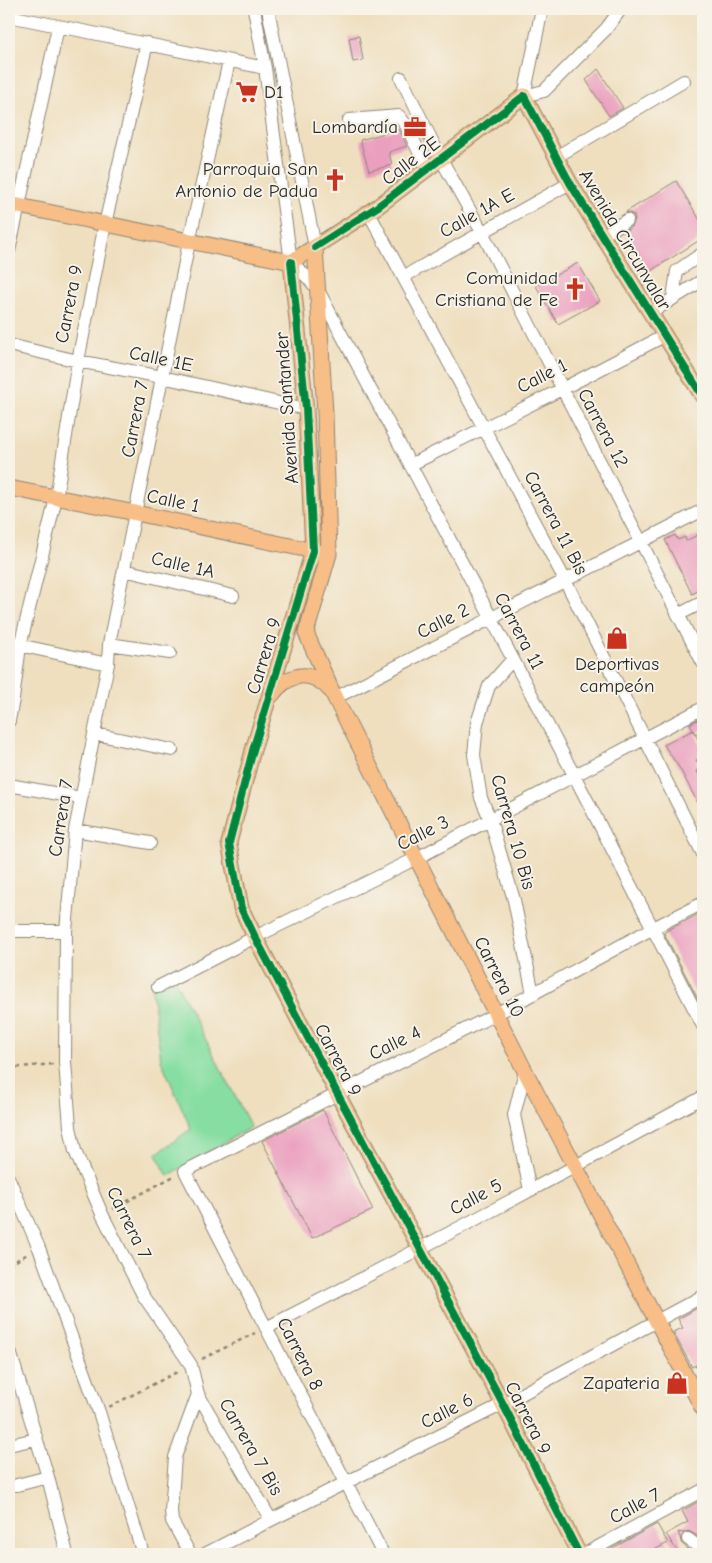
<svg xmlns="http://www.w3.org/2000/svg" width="712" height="1563" font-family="'Comic Neue',sans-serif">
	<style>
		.green { fill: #86dea2; stroke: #588466 }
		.building { fill: #eb9fbf }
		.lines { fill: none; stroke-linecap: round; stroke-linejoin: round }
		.minor-casing { stroke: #8d8575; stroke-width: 14 }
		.major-casing { stroke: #8d8575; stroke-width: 17 }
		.path { stroke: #8d8575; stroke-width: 2.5; stroke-dasharray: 4 4; stroke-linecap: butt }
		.minor { stroke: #fff; stroke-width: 12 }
		.major { stroke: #f7be87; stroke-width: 15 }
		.cycleway-casing { stroke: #f7f3e8; stroke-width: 11 }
		.cycleway { stroke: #00873e; stroke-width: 8 }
		.labels { text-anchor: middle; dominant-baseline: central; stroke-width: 4; stroke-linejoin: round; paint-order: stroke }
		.poi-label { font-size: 19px; fill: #2b2b2b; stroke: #f7f3e8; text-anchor: end }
		.street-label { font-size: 19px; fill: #2b2b2b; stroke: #f7f3e8 }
	</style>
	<rect width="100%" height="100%" fill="#f7f3e8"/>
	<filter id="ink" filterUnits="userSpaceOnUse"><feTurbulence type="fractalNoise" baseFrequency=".02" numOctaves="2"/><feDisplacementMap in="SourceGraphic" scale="10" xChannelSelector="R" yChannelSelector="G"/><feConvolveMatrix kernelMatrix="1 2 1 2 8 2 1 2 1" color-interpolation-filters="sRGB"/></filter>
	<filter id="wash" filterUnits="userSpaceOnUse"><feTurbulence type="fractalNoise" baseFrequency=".0096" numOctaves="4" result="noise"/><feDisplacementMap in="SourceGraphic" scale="20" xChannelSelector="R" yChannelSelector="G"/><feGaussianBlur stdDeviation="1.12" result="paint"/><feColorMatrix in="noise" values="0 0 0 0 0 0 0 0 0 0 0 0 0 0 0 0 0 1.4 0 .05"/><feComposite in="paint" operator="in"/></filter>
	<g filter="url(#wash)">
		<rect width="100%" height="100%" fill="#efdfbf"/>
		<path class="green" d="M176,982l75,145 -83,49 -12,-22 35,-25 -30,-69 -10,-76z"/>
		<g id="blocks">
			<path class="building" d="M359,36l4,24 -10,2 -4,-24z
				M598,69l25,39 -14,8 -23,-36z
				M399,129l8,17 -18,6 3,13 -23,6 -9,-31z
				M676,181l27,44v13l-54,34 -25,-40 7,-5 4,-7 -1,-5 -8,-3z
				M578,263l22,38 -42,23 -22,-38z
				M703,532v56l-11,6 -27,-54 10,-5 3,5 7,-3 1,4z
				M703,717v12l-8,5 -5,-10z
				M693,730l10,19v8l-7,3 5,9 -4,2 6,12v30l-23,-44 -16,-24z
				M703,912v97l-39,-76 2,-2z
				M323,1110l50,100 -61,28 -50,-97z
				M703,1305v76l-7,-16 -4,2 -19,-35 10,-4 -5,-9z
				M703,1499v38h-4l-10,-6 -6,2 -5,-1 2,5 1,6 7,6 3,5h-12l-13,-20 22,-12 -6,-11z
				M657,1524l11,19 -22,11h-44z"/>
		</g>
	</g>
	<g filter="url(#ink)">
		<use href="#blocks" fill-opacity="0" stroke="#8d8575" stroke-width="1"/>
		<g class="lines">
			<defs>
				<path id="minor" d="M254,9l11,59 26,194 17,16 10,12 256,485 129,251
					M268,9l47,238
					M542,9l-18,87 20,-5 62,-62 15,-20
					M9,16l256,52
					M401,78l40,81 41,73 221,431
					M349,120l50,-4 7,9 22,45
					M556,157l128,-76
					M369,213l196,367 138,274
					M602,236l25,-16
					M9,251l49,-224
					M403,277l167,-94
					M673,298l4,-27 26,-18
					M650,313l53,-33
					M9,345l69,16 84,16 144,32
					M410,465l152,-76 102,-53
					M124,570l109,26
					M678,615l25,-13
					M9,643l99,21
					M109,644l61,9
					M513,659l-24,27 -12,37 -3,32 7,43 9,21 24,81 19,94
					M335,698l368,-188
					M9,721l4,-22 7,-53 36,-148 22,-137 27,-137 42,-181
					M95,734l77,16
					M9,785l72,13
					M75,830l75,13
					M9,931h57
					M158,987l97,-50 162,-79 286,-150
					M525,1071l-11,44 16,75
					M9,1179l30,69 60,164 44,142
					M266,1328c147,-75 293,-152 437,-231
					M9,1348l39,129 19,77
					M198,1394l73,126
					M9,1445l27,-6
					M17,1485l31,-8
					M688,1539l8,6h7
					M190,1554l-18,-33 -1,-10 4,-54 23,-63 -7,-29 -48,-70 -41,-81 -27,-63 -5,-24 -5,-65 1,-131 9,-101 33,-166 1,-20 80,-402 40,-181
					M205,1554l66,-34 232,-116 200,-108
					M383,1554l-198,-383 311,-157 157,-86 50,-25
					M585,1554l118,-64"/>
				<path id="major" d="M9,204l282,58 86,-55 147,-111 46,87 25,41 108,173
					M315,247l10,166 4,141 -23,79 29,65 190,373 178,338
					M291,262l15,147 7,142 -60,199 -24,93 12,65 14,29 82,156 166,311 76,150
					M9,488l127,25 187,40
					M271,696c17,-23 39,-28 59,-6"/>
			</defs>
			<use href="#minor" class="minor-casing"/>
			<use href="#major" class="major-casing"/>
			<path class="path" d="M9,1068l45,-4
				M113,1209l61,-33
				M9,1265l20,-12
				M202,1359l53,-26
				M109,1407l70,-36"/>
			<use href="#minor" class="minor"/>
			<use href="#major" class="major"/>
			<defs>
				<path id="cycleway" d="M315,247l62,-40 147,-111 46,87 25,41 108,173
					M291,262l15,147 7,142 -60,199 -24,93 12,65 14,29 82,156 166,311 76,150"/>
			</defs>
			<use href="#cycleway" class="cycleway-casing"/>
			<use href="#cycleway" class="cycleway"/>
		</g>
	</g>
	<defs>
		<symbol id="supermarket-bare" viewBox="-9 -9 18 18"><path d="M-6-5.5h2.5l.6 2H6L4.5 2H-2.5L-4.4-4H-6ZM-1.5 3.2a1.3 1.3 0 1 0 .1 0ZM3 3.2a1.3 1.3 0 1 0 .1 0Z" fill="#c8321e" stroke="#f7f3e8" stroke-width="2.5" paint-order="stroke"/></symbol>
		<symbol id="office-bare" viewBox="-9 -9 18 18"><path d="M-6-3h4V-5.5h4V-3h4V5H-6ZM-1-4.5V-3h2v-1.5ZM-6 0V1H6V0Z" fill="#c8321e" stroke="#f7f3e8" stroke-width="2.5" paint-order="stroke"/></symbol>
		<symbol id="church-bare" viewBox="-9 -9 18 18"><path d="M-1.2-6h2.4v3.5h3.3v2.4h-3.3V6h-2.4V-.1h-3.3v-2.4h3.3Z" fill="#c8321e" stroke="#f7f3e8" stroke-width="2.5" paint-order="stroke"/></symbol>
		<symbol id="shop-bare" viewBox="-9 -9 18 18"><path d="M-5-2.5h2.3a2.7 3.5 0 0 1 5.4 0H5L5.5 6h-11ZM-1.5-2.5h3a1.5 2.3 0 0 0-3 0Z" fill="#c8321e" stroke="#f7f3e8" stroke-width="2.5" paint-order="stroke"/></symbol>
	</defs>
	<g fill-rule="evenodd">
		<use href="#supermarket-bare" x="231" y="76" width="32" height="32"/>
		<use href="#office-bare" x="399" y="111" width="32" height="32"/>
		<use href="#church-bare" x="319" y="164" width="32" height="32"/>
		<use href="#church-bare" x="559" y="273" width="32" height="32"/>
		<use href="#shop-bare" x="601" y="622" width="32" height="32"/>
		<use href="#shop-bare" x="661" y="1367" width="32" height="32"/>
	</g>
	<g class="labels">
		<g class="poi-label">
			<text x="264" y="92" text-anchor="start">D1</text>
			<text x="398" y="127">Lombardía</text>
			<text x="318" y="169">Parroquia San<tspan x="318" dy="22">Antonio de Padua</tspan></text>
			<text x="558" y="278">Comunidad<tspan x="558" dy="22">Cristiana de Fe</tspan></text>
			<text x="617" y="664" text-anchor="middle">Deportivas<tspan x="617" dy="22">campeón</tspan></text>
			<text x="660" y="1383">Zapateria</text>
		</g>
		<g class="street-label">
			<text transform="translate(411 161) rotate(-37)">Calle 2E</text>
			<text transform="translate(477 213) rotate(-29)">Calle 1A E</text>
			<text transform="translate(625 240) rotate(59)">Avenida Circunvalar</text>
			<text transform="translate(69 304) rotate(-79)">Carrera 9</text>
			<text transform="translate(161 359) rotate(12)">Calle 1E</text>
			<text transform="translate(542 376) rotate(-27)">Calle 1</text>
			<text transform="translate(287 408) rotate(-94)">Avenida Santander</text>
			<text transform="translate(135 419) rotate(-79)">Carrera 7</text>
			<text transform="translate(603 428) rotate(62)">Carrera 12</text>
			<text transform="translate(173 501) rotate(12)">Calle 1</text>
			<text transform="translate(556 523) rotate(62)">Carrera 11 Bis</text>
			<text transform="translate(183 565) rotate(13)">Calle 1A</text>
			<text transform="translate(443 621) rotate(-27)">Calle 2</text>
			<text transform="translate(519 631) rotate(62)">Carrera 11</text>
			<text transform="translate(264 656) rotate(-73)">Carrera 9</text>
			<text transform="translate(61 818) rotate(-81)">Carrera 7</text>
			<text transform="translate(513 832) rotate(74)">Carrera 10 Bis</text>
			<text transform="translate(423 833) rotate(-27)">Calle 3</text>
			<text transform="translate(499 977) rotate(63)">Carrera 10</text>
			<text transform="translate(395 1043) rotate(-26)">Calle 4</text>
			<text transform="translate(338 1060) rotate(62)">Carrera 9</text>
			<text transform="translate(476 1197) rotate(-28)">Calle 5</text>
			<text transform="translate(129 1223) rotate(64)">Carrera 7</text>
			<text transform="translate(300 1354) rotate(63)">Carrera 8</text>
			<text transform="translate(447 1411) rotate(-27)">Calle 6</text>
			<text transform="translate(528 1418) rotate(63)">Carrera 9</text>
			<text transform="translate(251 1447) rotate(60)">Carrera 7 Bis</text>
			<text transform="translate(635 1506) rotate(-28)">Calle 7</text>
		</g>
	</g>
	<rect width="712" height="1563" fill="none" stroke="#f7f3e8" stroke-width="30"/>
</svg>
